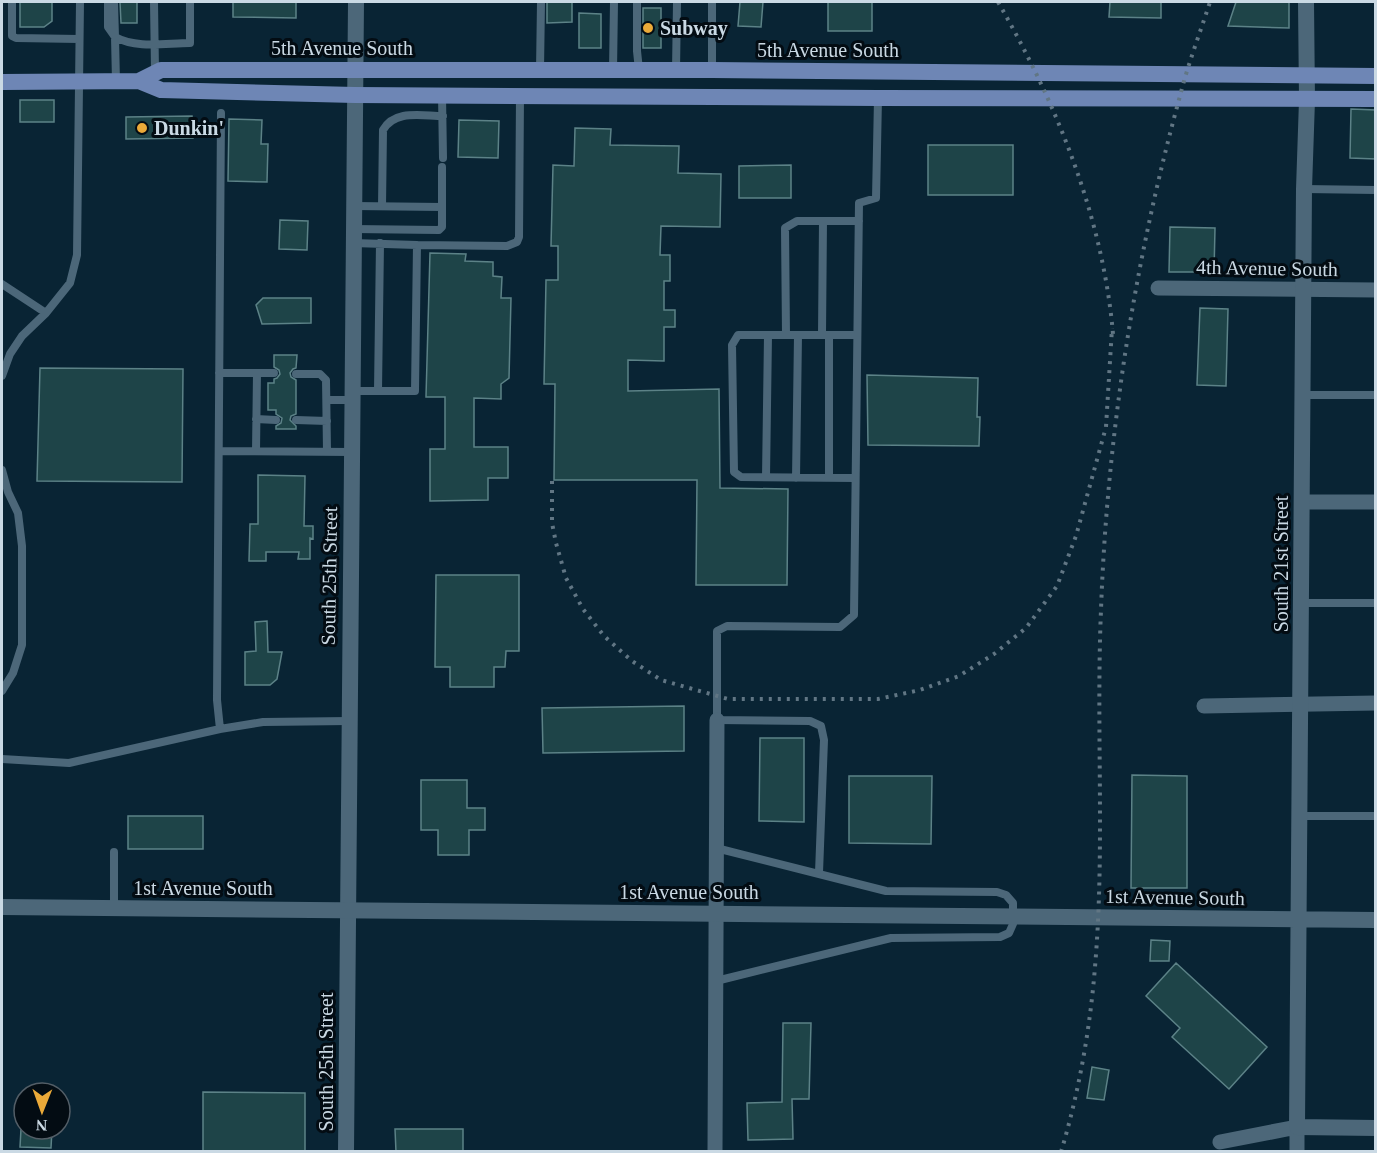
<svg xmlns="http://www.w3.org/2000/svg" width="1377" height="1153" font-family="'Times New Roman',serif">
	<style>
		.building { fill: #1e4448; stroke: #5c8287; stroke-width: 1.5 }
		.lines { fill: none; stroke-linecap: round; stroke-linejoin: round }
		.service { stroke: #4c6779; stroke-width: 8 }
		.minor { stroke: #4c6779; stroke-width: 15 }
		.tertiary { stroke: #4c6779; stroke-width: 16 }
		.secondary { stroke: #4c6779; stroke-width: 16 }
		.primary { stroke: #6e86b5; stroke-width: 16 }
		.rail { stroke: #617684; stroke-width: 4; stroke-dasharray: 3 6; stroke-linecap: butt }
		.poi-dot { fill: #ebaa39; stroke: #030c13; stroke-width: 2 }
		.labels { text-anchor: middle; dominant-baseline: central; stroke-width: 6; stroke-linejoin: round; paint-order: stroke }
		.poi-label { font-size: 20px; font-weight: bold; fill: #cad9e4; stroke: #030c13; text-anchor: start }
		.street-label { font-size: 20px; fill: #cad9e4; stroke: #030c13 }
	</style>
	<rect width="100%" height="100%" fill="#092434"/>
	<path class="building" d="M20,2h32v19l-8,6h-24z
		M120,2h17v21h-16z
		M233,2h63v16l-63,-1z
		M547,2h25v20l-25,1z
		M740,2h23l-2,25 -23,-1z
		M828,2h44v29h-44z
		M1110,2h51v16l-52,-1z
		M1236,2h53v26l-61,-2z
		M643,8h18v40h-18z
		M579,13l22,1v34h-22z
		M20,100h34v22h-34z
		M1351,109l25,1v49l-26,-1z
		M192,116l1,22 -67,1v-22z
		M229,119l33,1 -1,24h7l-1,38 -39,-1z
		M459,120l40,1 -1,37 -40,-1z
		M575,128l36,1 -1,16 69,1 -1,27 43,1 -1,53 -59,-1 -1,29h10v26h-6v29h11v17h-11v34l-36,-1v31l91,-2 1,99 68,1 -1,96h-91l1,-105h-143l1,-96h-11l2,-104h12v-34h-7l2,-81 21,1z
		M928,145h85v50h-85z
		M791,165v33h-52v-32z
		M280,220l28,1 -1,29 -28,-1z
		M1170,227l45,1 -1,44h-45z
		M430,253l36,1 -1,7 28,1v14l9,1 -1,21h10l-2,80 -8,6v15l-27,-1v49h34v31h-20v22l-58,1v-52h15v-52h-19z
		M263,298h48v25l-49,1 -6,-19z
		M1200,308l28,1 -2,77 -29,-1z
		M274,355h23l-1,13 -3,1 -3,4 1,4 5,3v34l-5,2 -1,4 6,6v3h-20v-3l5,-3 1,-5 -6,-4v-4h-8v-27h6v-4l3,-1 3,-4 -1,-4 -5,-3z
		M40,368l143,1 -1,113 -145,-1z
		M867,375l111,3 -1,39h3l-1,29 -111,-1z
		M258,475l47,1 -1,50h9v13l-3,-1v21h-12l1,-7h-33v9h-17l1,-37h8z
		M436,575h83v76h-13l-1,16h-11v20h-44v-20h-15z
		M267,621l1,31h14l-5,27 -7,6h-25v-33l11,-1 -1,-29z
		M684,706v45l-141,2 -1,-45z
		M760,738h44v84l-45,-1z
		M1132,775l55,1v112h-56z
		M849,776h83l-1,68 -82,-1z
		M421,780h46v28h18v22h-16v25h-31v-25h-17z
		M128,816h75v33h-75z
		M1151,940l19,1 -1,20h-19z
		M1176,963l91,84 -38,42 -57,-52 8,-9 -34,-32z
		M783,1023h28l-2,76h-17l1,40 -45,1 -1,-37 35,-1z
		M1092,1067l17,3 -5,30 -17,-2z
		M203,1092l102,1v59h-102z
		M21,1129h31l-1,19 -31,-1z
		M395,1129h68v23h-67z"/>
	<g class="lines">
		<path class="service" d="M12,2v34l4,2 63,1
			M108,2v25l7,10 1,45
			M114,2l1,35c22,12 51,6 75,6v-41
			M154,2l1,69
			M637,2v49l2,19
			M540,70l1,-68
			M712,70v-68
			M613,71l1,-69
			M676,71l1,-69
			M442,95l1,63
			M1304,189l72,1
			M354,206l88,1
			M382,206l1,-76c12,-21 39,-14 60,-14
			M353,229l86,1 3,-3v-60
			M417,245l90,1 10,-4 2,-5 1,-141
			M2,284l44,29
			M786,335l-1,-107 12,-7h62
			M822,335l1,-114
			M219,373h55
			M296,374h24l6,6 1,71
			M2,376l8,-22 12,-18 24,-23 24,-30 7,-28 3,-253
			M352,391h63l2,-146 -64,-2
			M378,391l2,-148
			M1303,395h73
			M327,400h25
			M256,419l20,1
			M296,420l31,1
			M219,451l132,1
			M256,451l1,-78
			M2,470l6,22 10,21 4,33v99l-9,28 -11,18
			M766,477l2,-142
			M796,478l2,-143
			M829,478v-143
			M855,478l-114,-1 -7,-5 -2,-127 6,-10h119
			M1301,603h75
			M220,729l-3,-29 4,-587
			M2,759l67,4 151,-34 43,-7 86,-1
			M1299,816h77
			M716,848l170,43 111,1 9,3 7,8v21l-4,9 -9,4 -109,1 -175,43
			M819,873l5,-133 -3,-14 -11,-5 -93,-1v-89l10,-5 113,1 14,-12 5,-412 17,-5 2,-100
			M114,909v-57"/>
		<path class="minor" d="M1158,288l218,2
			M1302,502h74
			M1204,706l172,-3
			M1220,1142l77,-15v25
			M715,1152l2,-432"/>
		<path class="tertiary" d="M346,1152l10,-1150"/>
		<path class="secondary" d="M1306,2l1,98 -3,89 -7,938 79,1
			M2,907l1374,13"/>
		<path class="primary" d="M139,81l22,9 194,5 523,3 498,1
			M2,82l137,-1 22,-11h551l664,6"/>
		<path class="rail" d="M998,2c58,100 105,215 115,332
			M552,481v42l4,20 10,35 17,31 21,27 28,25 29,19 67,19h150l42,-9 39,-14 35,-22 32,-26 31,-42 19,-50 30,-109 6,-99
			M1061,1152c18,-60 29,-123 34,-185 10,-118 1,-238 6,-357 6,-172 33,-347 79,-514 8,-32 20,-63 30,-94"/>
	</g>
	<g class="poi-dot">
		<circle cx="648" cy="28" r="6"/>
		<circle cx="142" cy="128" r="6"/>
	</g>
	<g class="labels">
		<g class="poi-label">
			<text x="660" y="28">Subway</text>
			<text x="154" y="128">Dunkin'</text>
		</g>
		<g class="street-label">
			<text x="342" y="48">5th Avenue South</text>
			<text x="828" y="50">5th Avenue South</text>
			<text transform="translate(1267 268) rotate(1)">4th Avenue South</text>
			<text transform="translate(1281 564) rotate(-90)">South 21st Street</text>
			<text transform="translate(329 576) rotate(-89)">South 25th Street</text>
			<text x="203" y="888">1st Avenue South</text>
			<text x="689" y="892">1st Avenue South</text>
			<text transform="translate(1175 897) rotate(1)">1st Avenue South</text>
			<text transform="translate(326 1062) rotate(-90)">South 25th Street</text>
		</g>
	</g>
	<rect width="1377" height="1153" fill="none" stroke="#cad9e4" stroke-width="6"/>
	<g transform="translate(42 1111) rotate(181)"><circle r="28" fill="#030c13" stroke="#535e67" stroke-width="1.5"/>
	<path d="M0-4.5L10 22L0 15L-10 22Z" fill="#ebaa39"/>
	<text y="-9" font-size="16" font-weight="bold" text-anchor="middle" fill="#cad9e4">N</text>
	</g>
</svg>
